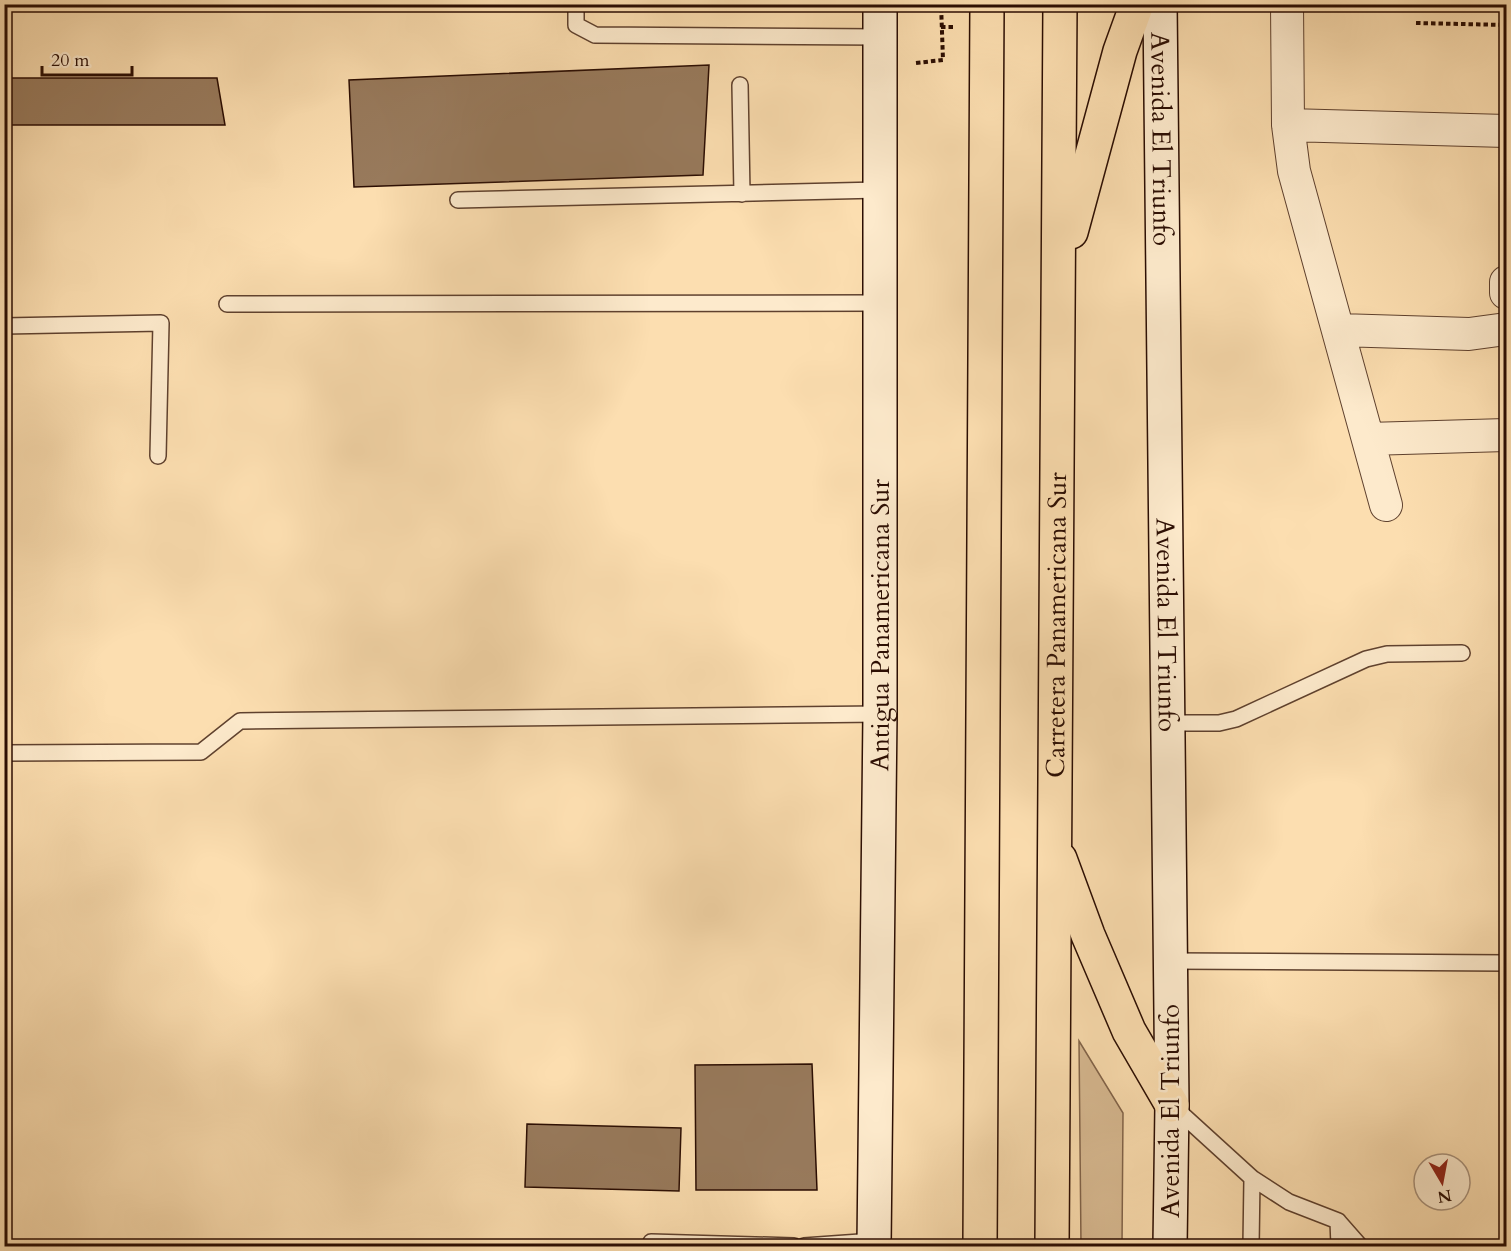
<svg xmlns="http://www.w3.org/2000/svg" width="1511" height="1251" font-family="Cardo,serif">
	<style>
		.green { fill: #d8ba92; stroke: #82644a; stroke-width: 1.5 }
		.building { fill: #987a5c; stroke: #2b0d02; stroke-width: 1.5 }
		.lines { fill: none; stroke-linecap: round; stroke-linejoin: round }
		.service-casing { stroke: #5f412e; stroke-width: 18 }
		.minor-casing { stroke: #5f412e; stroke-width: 34 }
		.secondary-casing { stroke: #2b0d02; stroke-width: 36 }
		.motorway-casing { stroke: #2b0d02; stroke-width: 36 }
		.path { stroke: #2b0d02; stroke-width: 4; stroke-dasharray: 4.5 3; stroke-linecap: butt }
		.service { stroke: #fdeacc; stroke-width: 15 }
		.minor { stroke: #fdeacc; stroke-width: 32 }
		.secondary { stroke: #fdeacc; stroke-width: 33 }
		.motorway { stroke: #fcdeb0; stroke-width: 33 }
		.labels { text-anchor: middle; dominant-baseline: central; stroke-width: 5; stroke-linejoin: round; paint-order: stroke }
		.street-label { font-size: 26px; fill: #2b0d02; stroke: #fdeacc }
	</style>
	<rect width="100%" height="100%" fill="#fcdeb0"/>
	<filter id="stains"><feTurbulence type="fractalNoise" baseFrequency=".00333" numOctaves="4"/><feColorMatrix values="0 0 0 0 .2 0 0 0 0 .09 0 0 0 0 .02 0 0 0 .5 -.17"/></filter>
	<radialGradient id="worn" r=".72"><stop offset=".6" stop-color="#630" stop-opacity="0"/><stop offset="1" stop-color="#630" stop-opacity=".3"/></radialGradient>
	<path class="green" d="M1079,1041l44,72 -1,133h-41z"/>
	<path class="building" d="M709,65l-6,110 -349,12 -5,-107z
		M4,78h213l8,47h-221z
		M812,1064l5,126h-121l-1,-125z
		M527,1124l154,4 -2,63 -154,-4z"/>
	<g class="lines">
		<defs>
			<path id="service" d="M576,4v21l19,10 285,2
				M740,85l2,109
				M458,200l421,-10
				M227,304l651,-1
				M4,326l157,-3 -3,133
				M1168,723h51l17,-4 130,-60 21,-5 75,-1
				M4,753l197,-1 39,-31 640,-7
				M1170,961l336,2
				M1174,1107l78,71 37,24 49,19 1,25
				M1338,1221l22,25
				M651,1242l143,4
				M804,1246l70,-5
				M1251,1246l1,-68"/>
			<path id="minor" d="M1287,4l1,121 6,46 92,334
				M1288,125l218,6
				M1506,282v11
				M1339,330l130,4 37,-5
				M1368,439l138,-4"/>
			<g id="secondary">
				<path id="s1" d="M1160,4l12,1101 -2,141"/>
				<path id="s2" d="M874,1246l6,-532v-710"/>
			</g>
			<g id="motorway">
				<path d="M1071,232l49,-181 17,-47"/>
				<path d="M1060,859l28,76 41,96 43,74"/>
				<path d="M980,1246l7,-1242"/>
				<path id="s3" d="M1052,1246l8,-1242"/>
			</g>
		</defs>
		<use href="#service" class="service-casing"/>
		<use href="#minor" class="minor-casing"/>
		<use href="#secondary" class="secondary-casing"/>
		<use href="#motorway" class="motorway-casing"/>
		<path class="path" d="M1416,23l90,2
			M941,27h15
			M916,63l27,-3 -2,-56"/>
		<use href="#service" class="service"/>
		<use href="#minor" class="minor"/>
		<use href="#secondary" class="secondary"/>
		<use href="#motorway" class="motorway"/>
	</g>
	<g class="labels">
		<g class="street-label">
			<text stroke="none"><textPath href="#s1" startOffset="135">Avenida El Triunfo</textPath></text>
			<text stroke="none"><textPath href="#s3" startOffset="621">Carretera Panamericana Sur</textPath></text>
			<text stroke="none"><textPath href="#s1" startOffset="621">Avenida El Triunfo</textPath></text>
			<text stroke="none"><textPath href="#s2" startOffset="621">Antigua Panamericana Sur</textPath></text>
			<text transform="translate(1170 1111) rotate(-90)">Avenida El Triunfo</text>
		</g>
	</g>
	<rect width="1511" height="1251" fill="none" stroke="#fcdeb0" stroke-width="24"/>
	<rect x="6" y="6" width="1499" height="1239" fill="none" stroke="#2b0d02" stroke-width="3"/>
	<rect x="12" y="12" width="1487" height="1227" fill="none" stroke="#2b0d02" stroke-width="1.5"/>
	<g transform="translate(1442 1182) rotate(170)"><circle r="28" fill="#fdeacc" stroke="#a9927b" stroke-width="1.5"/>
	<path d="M0-4.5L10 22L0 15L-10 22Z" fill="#8f2418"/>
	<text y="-9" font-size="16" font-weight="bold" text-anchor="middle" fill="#2b0d02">N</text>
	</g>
	<path d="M42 66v9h90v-9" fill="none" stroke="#2b0d02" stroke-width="3"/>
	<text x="51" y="66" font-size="18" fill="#2b0d02" stroke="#fdeacc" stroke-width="4.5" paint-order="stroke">20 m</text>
	<rect width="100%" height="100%" filter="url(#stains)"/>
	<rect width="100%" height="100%" fill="url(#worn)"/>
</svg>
